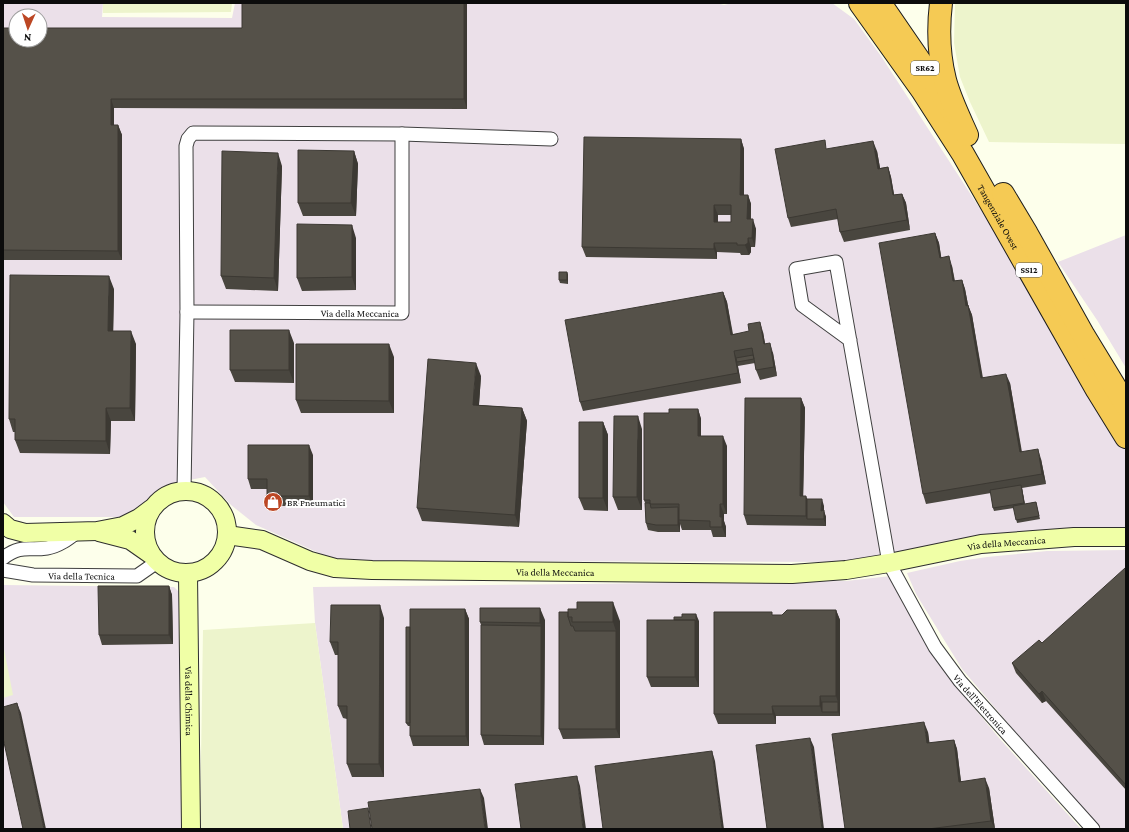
<svg xmlns="http://www.w3.org/2000/svg" width="1129" height="832" font-family="'Crimson Pro',serif">
	<style>
		.industrial { fill: #ebe0e9; fill-rule: evenodd }
		.farmland { fill: #edf4cc }
		.lines { fill: none; stroke-linecap: round; stroke-linejoin: round }
		.street-casing { stroke: #3f3f3f; stroke-width: 15 }
		.secondary-casing { stroke: #2e2e2e; stroke-width: 20 }
		.highway-casing { stroke: #1d1d1d; stroke-width: 24 }
		.street { stroke: #fff; stroke-width: 13 }
		.secondary { stroke: #f0ffa6; stroke-width: 18 }
		.highway { stroke: #f5ca54; stroke-width: 22 }
		.wall { fill: #49463f; fill-rule: evenodd }
		.shaded-wall { fill: #3c3933 }
		.building { fill: #555149; stroke: #3c3933; fill-rule: evenodd }
		.labels { text-anchor: middle; dominant-baseline: central; stroke-width: 4; stroke-linejoin: round; paint-order: stroke }
		.shield { fill: #fff; stroke: #555; stroke-width: 1 }
		.shield-label { font-size: 9px; font-weight: bold; fill: #0c0c0c }
		.street-label { font-size: 10px; fill: #0c0c0c; stroke: #fff }
		.poi-label { font-size: 10px; fill: #0c0c0c; stroke: #fff; text-anchor: start }
	</style>
	<rect width="100%" height="100%" fill="#fdffeb"/>
	<path class="industrial" d="M3,3h100l-1,14 130,1 3,-15h482l7,2 8,-2h100l22,16 27,37 144,222 101,167v86l-281,31 -508,-1 -81,-36 -25,-20 -26,-28 -36,7 -40,33h-115l-11,-15zM16,16h24v24h-24z
		M1126,235v133l-29,-48 -39,-58z
		M1126,550v279h-24l-90,-101 -50,-59 -46,-75 -9,-21 53,-12 27,-4 60,-6z
		M891,576l11,26 47,76 51,61 81,90h-738l-28,-206 -2,-36 533,-6z
		M3,585l171,2 8,8 -1,234h-178z"/>
	<path class="farmland" d="M103,3h129l-1,9 -128,1z
		M955,3h171v141l-137,-2 -19,-40 -10,-25 -6,-34z
		M315,623l28,206h-143l3,-199z
		M3,644l10,51 -10,3z"/>
	<g class="lines">
		<defs>
			<g id="street">
				<path id="s1" d="M187,312l215,1v-179"/>
				<path id="s2" d="M850,340l-48,-35 -6,-36 40,-7 53,301 46,84 25,34 133,148"/>
				<path d="M184,491l3,-179 -1,-166 2,-7 5,-6 209,1 149,5"/>
				<path d="M3,558c19,-14 25,-7 44,-10 12,-2 21,-9 30,-16"/>
				<path id="s3" d="M3,570l30,5 104,1 20,-14"/>
			</g>
			<g id="secondary">
				<circle cx="186" cy="532" r="41"/>
				<path d="M3,523l7,6 15,4 72,-2 26,-5 16,-8 12,-9"/>
				<path d="M99,532l31,8 20,14"/>
				<path id="s4" d="M227,535l35,5 48,21 25,7 37,2 420,4 54,-4 43,-7 92,-19 93,-7h52"/>
				<path id="s5" d="M188,574l3,255"/>
			</g>
			<g id="highway">
				<path id="s6" d="M860,3l62,87 41,64 134,236 29,47"/>
				<path d="M880,3l57,83 16,26"/>
				<path d="M941,3c-3,25 -2,53 4,77 5,19 14,37 22,55"/>
				<path d="M1003,194l24,40 57,102 42,69"/>
			</g>
		</defs>
		<use href="#street" class="street-casing"/>
		<use href="#secondary" class="secondary-casing"/>
		<use href="#highway" class="highway-casing"/>
		<use href="#street" class="street"/>
		<use href="#secondary" class="secondary"/>
		<use href="#highway" class="highway"/>
	</g>
	<path class="wall" d="M242,3h225v106l-353,-1v17h4l4,10v125h-119v-232h239z
		M741,139l3,10v46h4l3,9v15l5,10 -1,18h-4v5l-2,3h-8l-1,-2 -23,-1v7l-131,-2 -4,-10zM718,215h13v7h-13z
		M828,149l49,2 3,17 8,-1 3,10 3,18 8,-1 4,9 4,27 -66,12 -4,-10 -2,-13 -47,8 -3,-9z
		M354,151l4,13 -2,52h-53l-5,-13z
		M282,166l-4,125 -52,-2 -5,-13z
		M935,233l4,10 2,14 11,9 3,15 7,-1 3,9 3,16 4,10 11,63 27,5 12,69 19,7 5,25 -24,4 3,16 11,-2 4,17 -23,4 -3,-15 -20,3 -1,-3 -2,-15 -65,11 -3,-10z
		M356,238v52l-54,1 -5,-13z
		M567,272l1,3v9l-8,-1 -1,-3z
		M114,289l-1,42 23,13 -1,77h-24l-1,33 -90,-1 -5,-13v-8h-2l-4,-13z
		M723,292l4,10 6,32 30,-2 2,12 8,9 4,23 -17,4 -4,-10 -1,-7 -17,3 3,17 -158,28 -3,-9z
		M294,343v40l-59,-1 -5,-12z
		M394,357v56h-93l-5,-13z
		M481,376l-2,29 43,3 5,13 -8,106 -97,-6 -5,-13z
		M801,398l4,10 -2,88 4,3 17,7v5l2,6v9l-79,-1 -3,-10z
		M698,409l3,10v17l26,10v68h-3v7l2,6v10h-13l-2,-7h-29l-2,-6v8h-22l-10,-2 -2,-7 -1,-20 -1,-3 25,-87z
		M603,422l5,13v76l-24,-1 -5,-12z
		M642,429v81h-24l-5,-13z
		M313,455v51h-43l-3,-10v-7h-16l-3,-10z
		M1126,570v220l-80,-89 -4,2 -26,-30 -4,-10 30,-20z
		M169,586l3,9 1,49 -71,1 -3,-10z
		M465,609l4,10v127h-56l-3,-10v-10h-2l-2,-3 4,-96z
		M836,610l4,10v96h-64v8h-58l-4,-10 59,-99h9z
		M568,612l52,9v117l-57,1 -4,-10z
		M384,618v159h-32l-5,-13v-45l-4,-1 -5,-12v-51h-3l-5,-13z
		M545,620l-1,125h-60l-3,-10v-110l-1,-3z
		M699,621v66h-48l-4,-10z
		M928,732l1,11 25,-3 3,9 4,32 28,7 6,41h-150z"/>
	<path class="shaded-wall" d="M464,3h3v106l-3,-10z
		M111,99l3,9v27l-3,-10z
		M118,125l4,10v125l-4,-9z
		M741,139l3,10v55l-4,-9z
		M873,141l4,10 5,28 -4,-10z
		M354,151l4,13 -2,52 -5,-13z
		M278,153l4,13 -4,125 -4,-13z
		M888,167l3,10 5,28 -3,-10z
		M902,194l4,9 4,27 -3,-10z
		M748,195l3,9 -1,25 -3,-10z
		M714,205l4,10 -1,16 -3,-9z
		M753,219l3,10 -1,18 -3,-9z
		M352,225l4,13v52l-4,-13z
		M935,233l4,10 4,25 -3,-10z
		M748,238l3,9v5l-2,3 -4,-10z
		M714,243l3,9v7l-3,-10z
		M949,256l3,10 4,25 -3,-10z
		M567,272l1,3v9l-1,-4z
		M109,276l5,13 -1,55 -5,-13z
		M962,280l3,9 5,26 -4,-9z
		M723,292l4,10 7,42 -3,-9z
		M968,305l4,10 12,73 -3,-10z
		M760,322l3,10 4,22 -3,-10z
		M289,330l5,13v40l-5,-13z
		M131,331l5,13 -1,77 -5,-13z
		M770,343l3,10 4,23 -3,-9z
		M389,344l5,13v56l-5,-12z
		M734,351l3,10v1l4,21 -3,-10z
		M476,363l5,13 -3,41 -5,-12z
		M1006,374l4,9 13,79 -3,-10z
		M801,398l4,10 -2,97 -3,-9z
		M106,408l5,13 -1,33 -4,-13z
		M522,408l5,13 -8,106 -4,-12z
		M698,409l3,10v27l-3,-10z
		M638,416l4,13v81l-5,-13z
		M603,422l5,13v76l-5,-13z
		M723,436l4,10v68l-4,-10z
		M309,445l4,10v51l-4,-10z
		M1038,449l3,10 5,25 -4,-10z
		M1021,485l1,3 3,18 -1,-3z
		M806,496l4,9 -3,14 -1,-3z
		M822,499l2,7v5l2,6v9l-5,-15z
		M720,504l4,10v7l2,6v10l-4,-10 -2,-10z
		M678,507l2,7 -1,6 1,4v8l-2,-7z
		M169,586l3,9 1,49 -4,-9z
		M613,602l7,19v117l-4,-9v-98l-3,-9z
		M380,605l4,13v159l-5,-13z
		M540,608l5,12 -1,125 -3,-9v-110l-1,-3z
		M465,609l4,10v127l-3,-10z
		M836,610l4,10v96l-2,-4v-10l-2,-6z
		M696,614l3,7v66l-4,-10v-57z
		M1042,691l4,10 -4,2 -3,-9z
		M820,696l3,10 -1,6 -2,-6z
		M17,703l4,10 25,116h-2z
		M772,706l4,10v8l-3,-10z
		M924,722l4,10 3,21 -4,-10z
		M810,738l4,9 10,82h-2z
		M954,740l3,9 5,42 -3,-9z
		M712,751l3,10 9,68h-2z
		M577,776l3,10 6,43h-3z
		M985,778l4,10 6,41 -4,-8z
		M480,789l4,9 4,31h-3z"/>
	<path class="building" d="M242,3h222v96h-353v26h7v126l-115,-1v-222h13v12h24v-12h202z
		M584,137l157,2 -1,56h8l-1,24h6l-1,19h-4v5l-3,2h-8v-2h-23v6l-132,-2zM714,205h17v17h-17z
		M825,140l1,9 47,-8 5,28 10,-2 5,28 9,-1 5,26 -67,12 -4,-23 -48,9 -13,-69z
		M298,150l56,1 -3,52h-53z
		M222,151l56,2 -4,125 -53,-2z
		M297,224l55,1v52l-55,1z
		M935,233l5,25 9,-2 4,25 9,-1 4,26 2,-1 13,73 25,-4 14,78 18,-3 4,25 -119,20 -44,-251z
		M559,272h8v8h-8z
		M10,275l99,1 -1,55h23l-1,77h-24v33l-91,-1v-21h-6z
		M723,292l8,43 18,-4 -1,-7 12,-2 4,22 6,-1 4,24 -18,3 -4,-22 -18,3 4,22 -158,29 -15,-82z
		M230,330h59v40h-59z
		M296,344h93v57l-93,-1z
		M753,355l1,4 -17,3 -1,-4z
		M428,359l48,4 -3,42 49,3 -7,107 -98,-7z
		M745,398h56l-1,98h6v20l-62,-1z
		M669,409h29v27h25v68h-3v13h2v10h-12v-6l-31,-1v-16h-29v-4h-6v-87h25z
		M614,416h24l-1,81h-24z
		M579,422h24v76h-24z
		M248,445h61v51h-42v-17h-19z
		M1021,485l3,18 -31,5 -3,-18z
		M807,499h15l-1,12 3,-1v9h-17z
		M1036,502l3,14 -23,4 -3,-14z
		M645,503h5l1,5 27,-1v18h-22l-10,-2z
		M1125,568l1,2v215l-84,-94 -3,3 -27,-31 27,-23 3,3z
		M98,586h71v49h-70z
		M577,602h36v20h-41v-5h-4v-8h9z
		M331,605h49l-1,159h-32v-58h-9v-64h-8z
		M480,608h60v15l-60,-1z
		M410,609h55l1,127h-56z
		M787,610h49v86h-16v10h-48l1,8h-59v-102h58v3h10z
		M559,612h9v5l3,9h2l2,5h41v98h-57z
		M682,614h14v9l-1,-3h-21v-3h8z
		M647,620h48v57h-48z
		M481,625l60,1v110l-60,-1z
		M406,627h4v96h-4z
		M822,702h16v10h-16z
		M17,703l27,126h-21l-20,-91v-31z
		M924,722l3,21 27,-3 5,42 26,-4 6,43 -63,8h-83l-13,-95z
		M810,738l12,91h-55l-11,-84z
		M712,751l10,78h-119l-8,-63z
		M577,776l6,53h-62l-6,-45z
		M480,789l5,40h-113l-4,-27z
		M368,808l3,21h-21l-2,-18z"/>
	<defs>
		<symbol id="shop-disc" viewBox="-11 -11 22 22"><circle r="9.5" fill="#bc4724" stroke="#fff"/><path d="M-5-2.5h2.3a2.7 3.5 0 0 1 5.4 0H5L5.5 6h-11ZM-1.5-2.5h3a1.5 2.3 0 0 0-3 0Z" fill="#fff"/></symbol>
	</defs>
	<g fill-rule="evenodd">
		<use href="#shop-disc" x="262" y="491" width="22" height="22"/>
	</g>
	<g class="labels">
		<g class="shield">
			<rect x="911" y="61" width="28" height="14" rx="3"/>
			<rect x="1016" y="263" width="26" height="14" rx="3"/>
		</g>
		<g class="shield-label">
			<text x="925" y="68">SR62</text>
			<text x="1029" y="270">SS12</text>
		</g>
		<g class="street-label">
			<text stroke="none"><textPath href="#s6" startOffset="255">Tangenziale Ovest</textPath></text>
			<text stroke="none"><textPath href="#s1" startOffset="173">Via della Meccanica</textPath></text>
			<text stroke="none"><textPath href="#s4" startOffset="788">Via della Meccanica</textPath></text>
			<text stroke="none"><textPath href="#s4" startOffset="334">Via della Meccanica</textPath></text>
			<text stroke="none"><textPath href="#s3" startOffset="79">Via della Tecnica</textPath></text>
			<text stroke="none"><textPath href="#s5" startOffset="127">Via della Chimica</textPath></text>
			<text stroke="none"><textPath href="#s2" startOffset="611">Via dell'Elettronica</textPath></text>
		</g>
		<g class="poi-label">
			<text x="287" y="502">BR Pneumatici</text>
		</g>
	</g>
	<rect width="1129" height="832" fill="none" stroke="#0c0c0c" stroke-width="8"/>
	<g transform="translate(28 28) rotate(183)"><circle r="19" fill="#ffffff" stroke="#9e9e9e"/>
	<path d="M0-3L7 15L0 10L-7 15Z" fill="#bc4724"/>
	<text y="-6" font-size="11" font-weight="bold" text-anchor="middle" fill="#0c0c0c">N</text>
	</g>
</svg>
